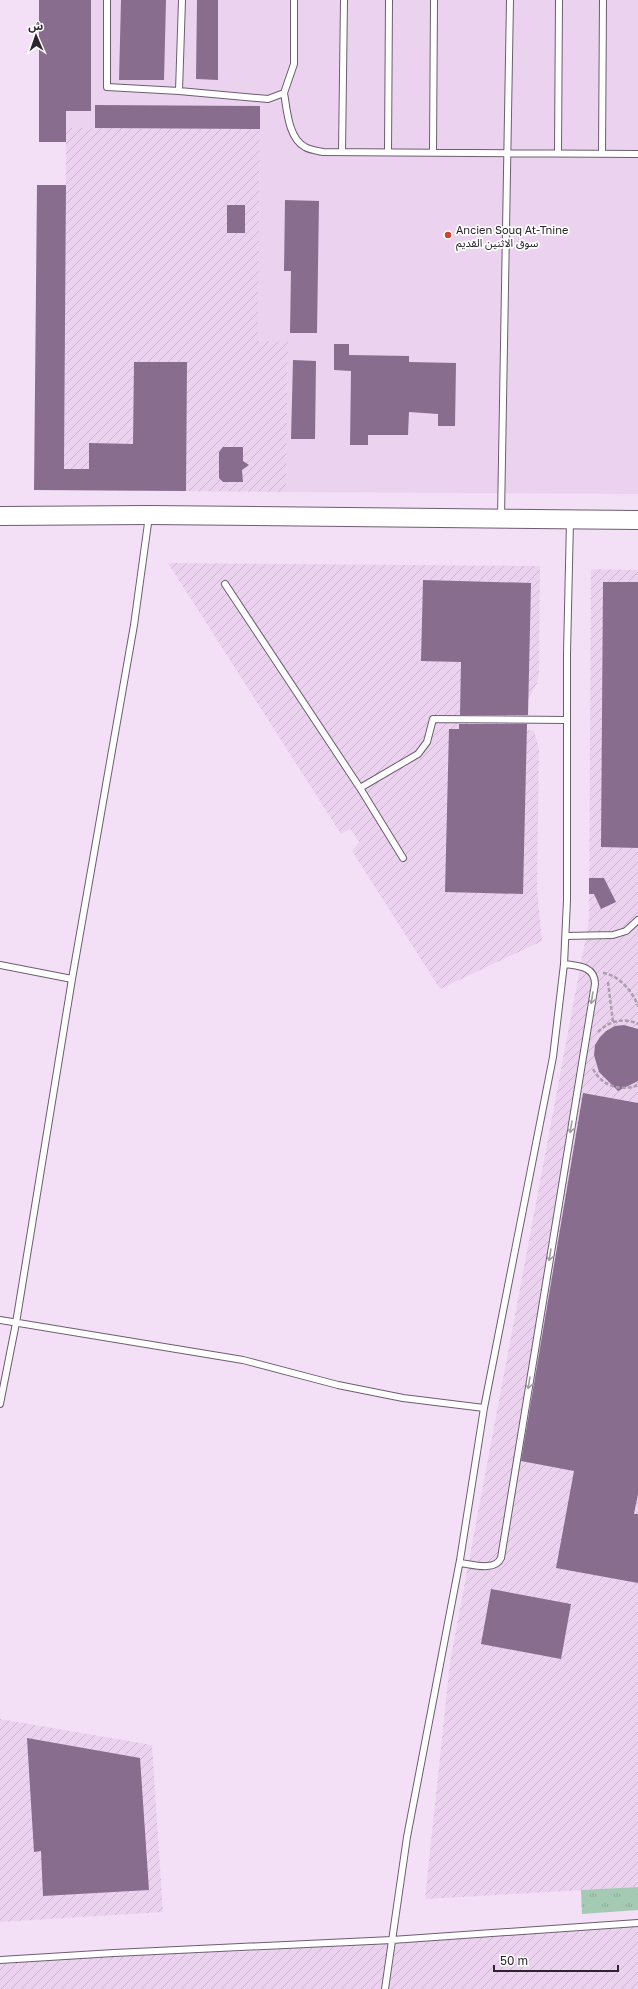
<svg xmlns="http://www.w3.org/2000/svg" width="638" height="1989" font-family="'Golos Text','Noto Sans Arabic',sans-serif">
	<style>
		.built { fill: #ebd3ef }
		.industrial { fill: url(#industrial-furrows) }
		.grass { fill: url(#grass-tufts) }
		.building { fill: #886d8e }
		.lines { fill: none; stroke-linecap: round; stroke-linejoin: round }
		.lane-casing { stroke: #6d5d70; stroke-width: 8 }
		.secondary-casing { stroke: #6d5d70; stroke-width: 20 }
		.path { stroke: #ac9daf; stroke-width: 2.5; stroke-dasharray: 4 2; stroke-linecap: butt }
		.lane { stroke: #fff; stroke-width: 6 }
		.secondary { stroke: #fff; stroke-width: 18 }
		.oneway { stroke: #a09da0 }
		.poi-dot { fill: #d0442f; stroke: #fff; stroke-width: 1.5 }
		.labels { text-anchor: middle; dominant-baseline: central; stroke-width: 3.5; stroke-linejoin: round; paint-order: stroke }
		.poi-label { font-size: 11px; fill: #2c252d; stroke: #fff; text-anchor: start }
	</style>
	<defs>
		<pattern id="industrial-furrows" width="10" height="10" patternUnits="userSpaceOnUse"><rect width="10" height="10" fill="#ebd3ef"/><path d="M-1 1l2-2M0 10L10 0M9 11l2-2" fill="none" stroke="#cab5cd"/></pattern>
		<pattern id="grass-tufts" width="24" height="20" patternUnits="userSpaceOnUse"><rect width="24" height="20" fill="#a4cab4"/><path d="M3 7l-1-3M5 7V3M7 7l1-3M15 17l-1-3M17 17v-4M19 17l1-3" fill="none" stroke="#8dad9b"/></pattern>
	</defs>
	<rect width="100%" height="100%" fill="#f3e0f7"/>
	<path class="built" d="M66,0h572v494l-352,-2 2,-150h-30l2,-213 -194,-1z"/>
	<path class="industrial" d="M66,128l194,1 -2,212 30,1 -2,150 -222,-2z
		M168,563l372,3 -1,107 -2,10 -9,17 -1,30 7,1 5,17 -2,142 5,51 -102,48 -88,-138 7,-9 -9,-13 -9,5z
		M591,569l47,1v1317l-213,12 25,-237 139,-742z
		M0,1719l152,26 11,167 -163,10z
		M638,1922v67h-638v-32l258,-6z"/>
	<path class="grass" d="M638,1887v23l-56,4 -1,-24z"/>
	<path class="building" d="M39,0h52v111h-25v31h-27z
		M121,0h45l-2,80h-45z
		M197,0h21v80l-22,-1z
		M95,105l165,1v23l-165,-1z
		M37,185h29l-2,284h25v-26l44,1 1,-82h53l-1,129 -152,-1z
		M285,200l34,1 -2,132h-27l1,-62h-7z
		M227,205h18v28h-18z
		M334,344h15v11l60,1v6l47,1 -1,63h-17v-12l-29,-2 -1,23h-40v10h-18l1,-74 -17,-1z
		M293,360l23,1 -1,78h-24z
		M223,447h20v14l6,4 -7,5 1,12h-20l-4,-4v-26z
		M423,580l108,3 -3,132h-68l1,-53 -40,-1z
		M603,582h35v266l-37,-1z
		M459,724h68l-4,170 -78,-2 4,-163h10z
		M589,878h15l12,24 -15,7 -7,-15h-5z
		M624,1025l14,4v52l-20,10 -19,-19 -5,-17 1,-10 5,-8 6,-6 9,-5z
		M583,1093l55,10v391l-4,20h4v69l-82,-15 18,-97 -53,-10z
		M491,1589l80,15 -10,55 -80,-15z
		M27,1738l113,20 9,132 -106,6 -2,-45 -7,1z"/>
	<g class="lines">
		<defs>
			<path id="lane" d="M107,0v87l72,4 3,-91
				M179,91l89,8 16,-6 10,-29v-64
				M284,93c3,16 4,45 21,54 5,3 13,4 18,5l315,2
				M342,152l2,-152
				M388,152l1,-152
				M433,152l1,-152
				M558,153l1,-153
				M602,154l1,-154
				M501,517l9,-517
				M225,584l135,204 43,70
				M360,788l58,-34 9,-12 6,-23 134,1
				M566,936l47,-1 13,-4 12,-11
				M0,965l72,14
				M0,1320l243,40 95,25 65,13 81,10
				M0,1404l16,-81 56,-344 62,-354 15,-109
				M460,1563c11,1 35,9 41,-5l94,-574c0,-18 -17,-18 -31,-20
				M0,1960l114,-7 278,-13 246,-17
				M385,1989l22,-152 53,-277 24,-152 69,-351 11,-93 3,-64v-247l3,-132"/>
			<path id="secondary" d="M0,516l149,-1 489,5"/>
		</defs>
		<use href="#lane" class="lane-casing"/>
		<use href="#secondary" class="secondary-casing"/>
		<path class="path" d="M603,973c16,2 30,19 35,33
			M608,982l5,40
			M598,1032c11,-11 26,-15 40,-8
			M593,1069c9,17 27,23 45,16"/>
		<use href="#lane" class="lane"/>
		<use href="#secondary" class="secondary"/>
	</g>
	<defs><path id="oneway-shaft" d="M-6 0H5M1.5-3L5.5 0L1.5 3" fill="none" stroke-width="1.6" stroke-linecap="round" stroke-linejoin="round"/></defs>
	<g class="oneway">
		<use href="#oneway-shaft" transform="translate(592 998) rotate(99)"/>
		<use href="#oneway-shaft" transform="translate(571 1127) rotate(99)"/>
		<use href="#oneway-shaft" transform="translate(550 1255) rotate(99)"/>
		<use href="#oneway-shaft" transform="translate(529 1383) rotate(99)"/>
	</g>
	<circle class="poi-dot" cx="448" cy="235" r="4"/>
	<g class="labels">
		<g class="poi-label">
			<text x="456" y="229">Ancien Souq At-Tnine<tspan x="456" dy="13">سوق الاثنين القديم</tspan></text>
		</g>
	</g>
	<g transform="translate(36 36) rotate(358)" stroke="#ffffff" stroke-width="3" paint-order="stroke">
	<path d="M0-3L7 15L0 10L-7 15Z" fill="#2c252d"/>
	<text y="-6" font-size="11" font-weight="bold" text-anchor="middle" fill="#2c252d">ش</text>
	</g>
	<path d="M494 1965v6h124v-6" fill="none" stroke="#2c252d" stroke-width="2"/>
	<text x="500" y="1965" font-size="12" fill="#2c252d" stroke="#ffffff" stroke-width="3" paint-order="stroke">50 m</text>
</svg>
